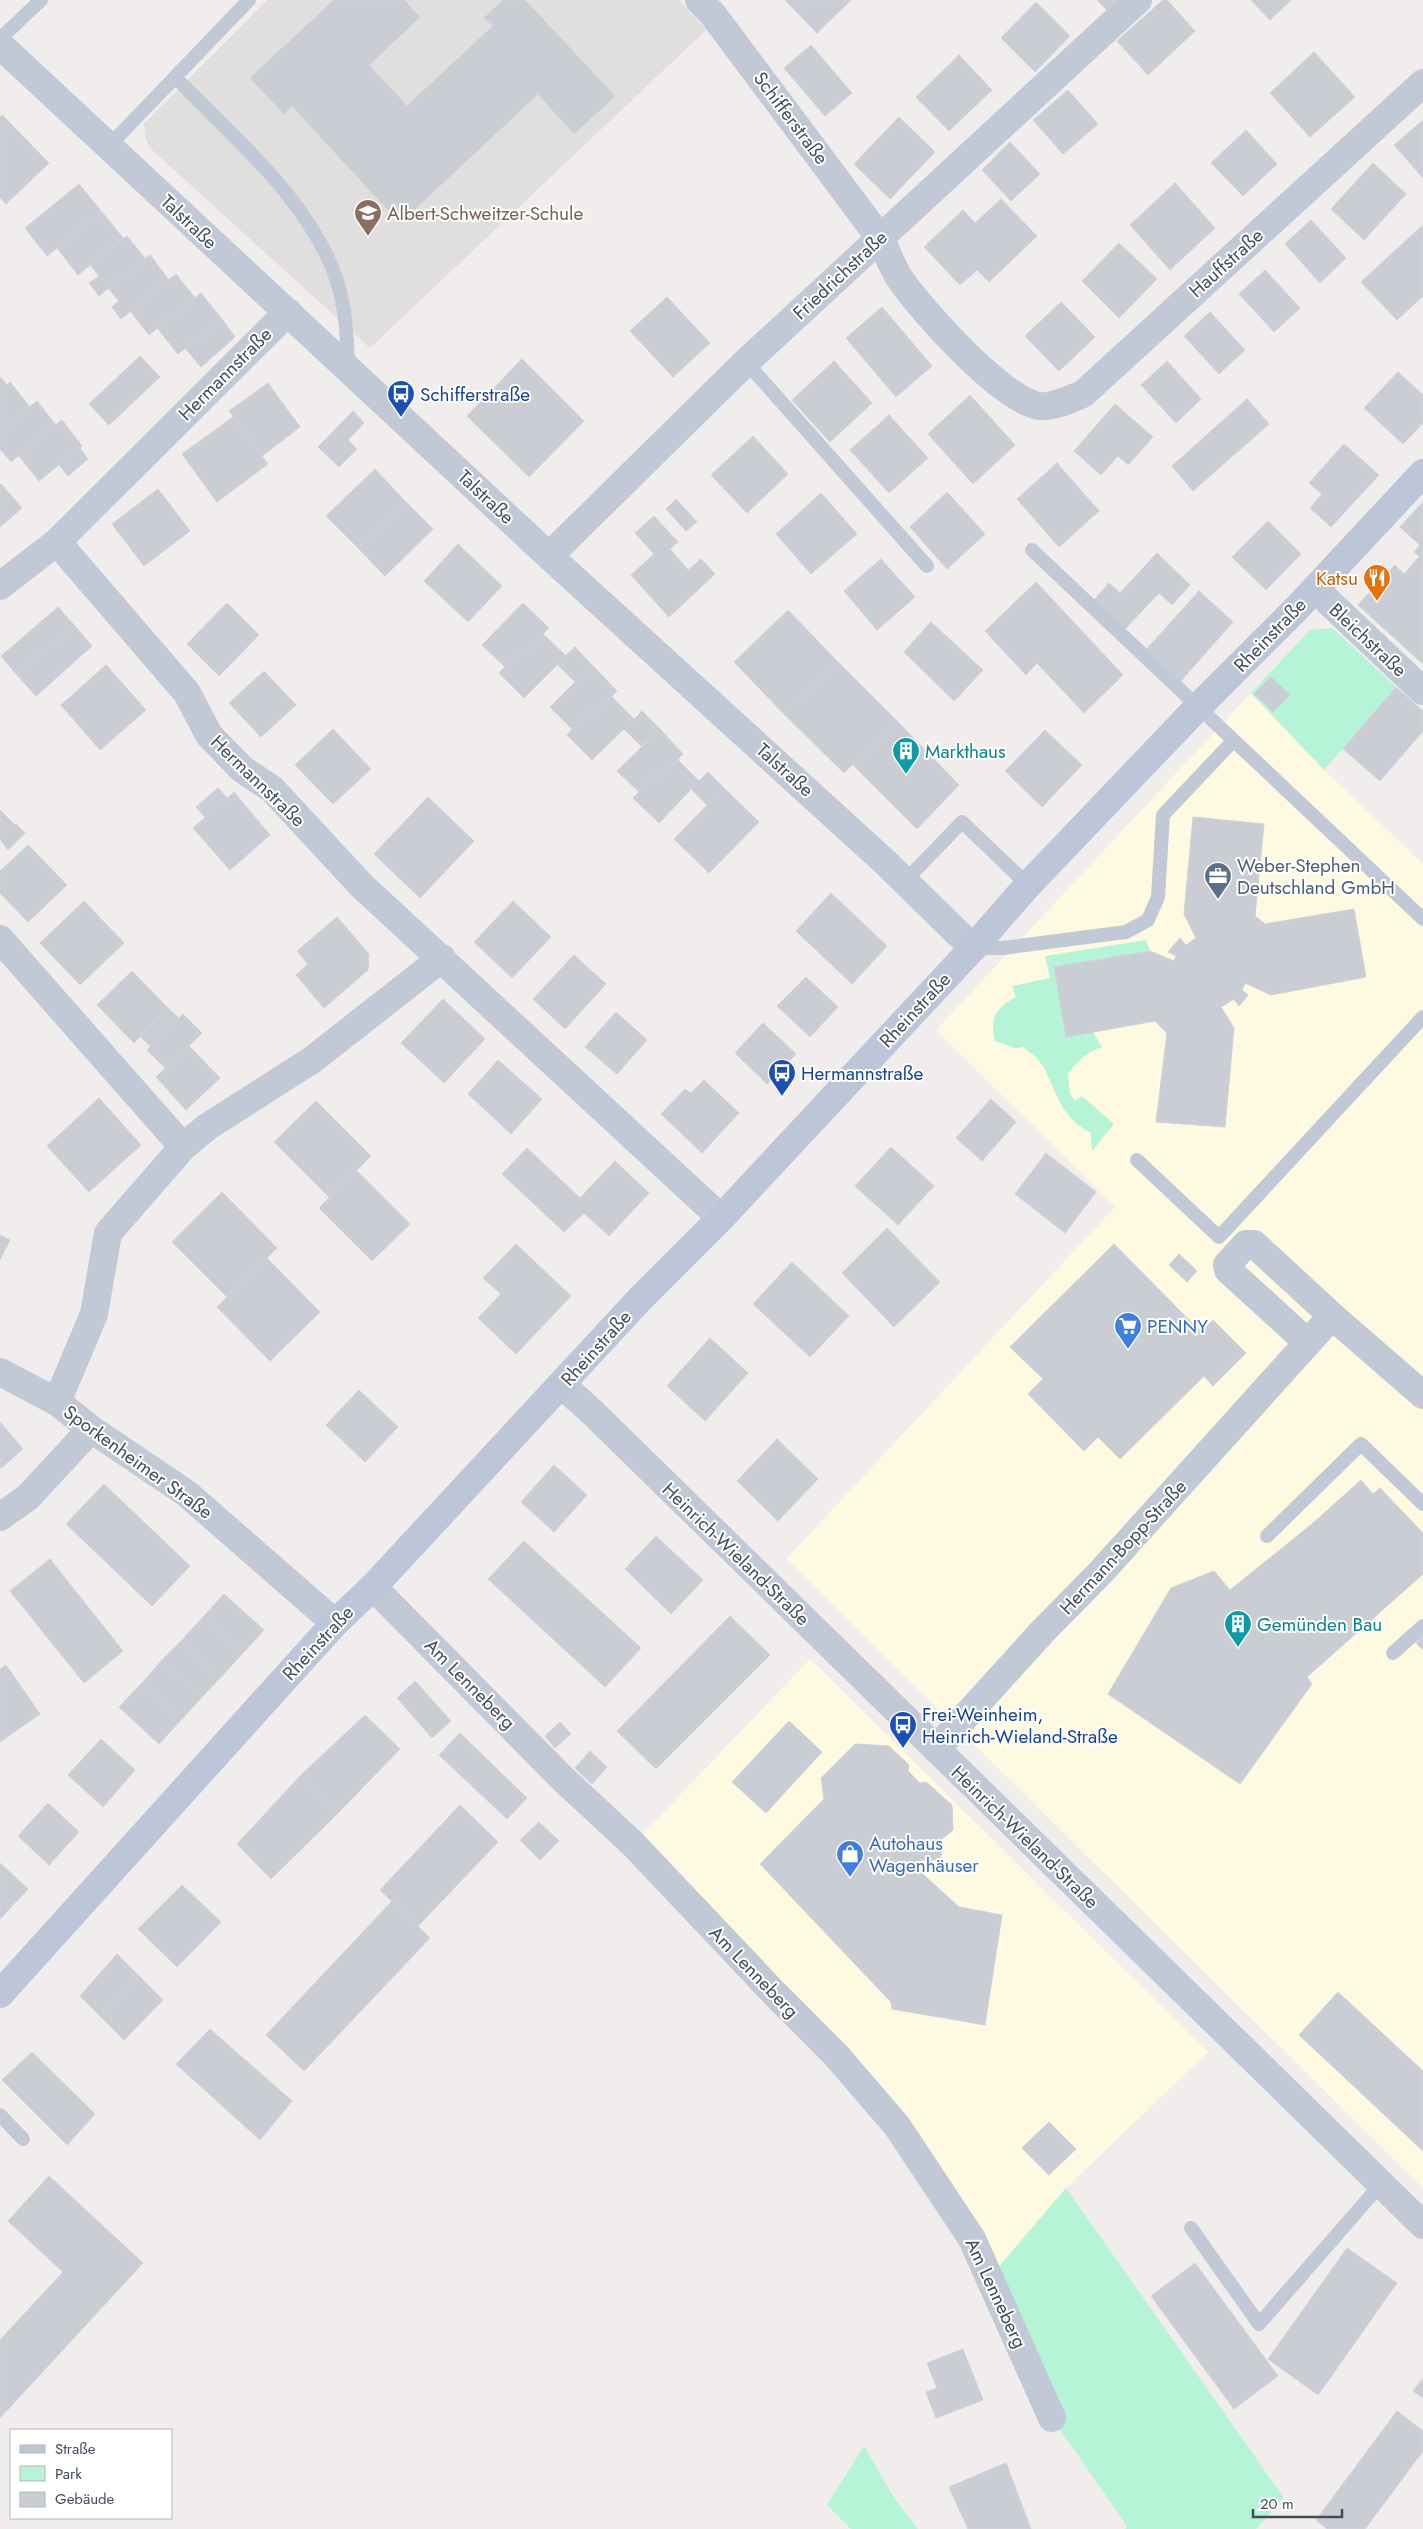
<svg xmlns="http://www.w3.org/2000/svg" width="1423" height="2529" font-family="Jost,sans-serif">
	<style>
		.commercial { fill: #fefae2 }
		.education { fill: #e1dede }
		.green { fill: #b5f4d7 }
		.building { fill: #cbcdd5; stroke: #d0d1d9 }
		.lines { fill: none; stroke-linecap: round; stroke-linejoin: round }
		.lane { stroke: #c1c9d6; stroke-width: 14 }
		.street { stroke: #c1c9d6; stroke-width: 28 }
		.secondary { stroke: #bdc5d9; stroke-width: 28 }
		.labels { text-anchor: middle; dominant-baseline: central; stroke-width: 4; stroke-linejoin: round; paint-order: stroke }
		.street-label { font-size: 19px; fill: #434c5c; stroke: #fff }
		.education-label { font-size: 19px; fill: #785e54; stroke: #fff; text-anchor: start }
		.transit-label { font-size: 19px; fill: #164399; stroke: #fff; text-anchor: start }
		.food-label { font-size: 19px; fill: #c56008; stroke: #fff; text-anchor: end }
		.culture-label { font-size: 19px; fill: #0d838f; stroke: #fff; text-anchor: start }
		.service-label { font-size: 19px; fill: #4e5e75; stroke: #fff; text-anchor: start }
		.shop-label { font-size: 19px; fill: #366cbe; stroke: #fff; text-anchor: start }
	</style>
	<rect width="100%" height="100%" fill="#f0edec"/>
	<path class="commercial" d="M1251,693l73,77 99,94v1324l-637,-629 329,-352 -179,-177z
		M810,1659l398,393 -142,136 -76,89 -44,-80 -313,-353z"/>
	<path class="education" d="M267,0h412l27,30 -336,318 -219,-199 -5,-9 -2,-16z"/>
	<path class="green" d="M1332,628l64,59 -72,83 -73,-77 59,-63z
		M1146,940l4,11 -96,17 12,69 27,-5 9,15c-16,6 -24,13 -34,27l2,19 5,8 7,-5 32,28 -22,27 -1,-18c-32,-16 -33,-41 -49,-68 -4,-7 -13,-13 -19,-18l-8,1 -20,-7c-6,-22 1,-34 21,-44l-4,-11 38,-8 -5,-22z
		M1066,2188l218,310 -28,31h-131l2,-3 -75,-108 -62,-141z
		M864,2446l30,52 24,31h-67l-24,-24z"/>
	<path class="building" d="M334,0h70l16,17 -51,48 38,41 86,-80 -9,-8 19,-18h22l90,96 -41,38 -36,-40 -138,129 -108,-117 -8,8 -34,-36z
		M785,0h66l-34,33z
		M1097,0h20l-10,10z
		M1163,0h4l28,31 -47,44 -31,-34z
		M1251,0h40l-21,20z
		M1036,2l34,34 -35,36 -34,-34z
		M811,45l41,48 -27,23 -41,-48z
		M1314,52l41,45 -45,40 -40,-44z
		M959,55l33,35 -43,41 -33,-34z
		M1068,90l30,34 -35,30 -30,-34z
		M2,115l47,48 -43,41 -6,-7v-80z
		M899,117l36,35 -45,47 -36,-35z
		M1423,120v58l-29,-33z
		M1246,130l31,34 -34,32 -32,-33z
		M1010,142l30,32 -29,27 -29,-31z
		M1373,163l33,31 -42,46 -33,-31z
		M1175,183l40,45 -45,42 -40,-45z
		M79,184l23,28 -55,44 -22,-28z
		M1001,199l36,37 -48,46 -12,-12 -17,15 -36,-38 39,-37 12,13z
		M102,212l21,26 -45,37 -21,-27z
		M1311,220l35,38 -26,25 -35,-39z
		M1423,225v20l-10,-11z
		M1413,234l10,11v51l-26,24 -36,-38z
		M127,236l18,22 -46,38 -10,-13 10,-7 -9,-11z
		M1119,243l38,36 -38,39 -37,-37z
		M150,255l19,25 -48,39 -9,-12 7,-6 -11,-13z
		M1265,270l35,38 -26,24 -35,-38z
		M176,274l19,24 -46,37 -19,-24z
		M201,293l21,26 -44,35 -21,-26z
		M667,297l43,46 -37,34 -43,-46z
		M1061,302l34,35 -36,34 -34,-35z
		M882,307l50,59 -36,31 -50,-59z
		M1210,312l35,38 -26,24 -35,-38z
		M222,319l13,18 -34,30 -16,-19z
		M140,356l20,21 -51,48 -20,-21z
		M522,359l62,62 -55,56 -62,-61z
		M834,361l38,42 -42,39 -38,-42z
		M1167,361l34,38 -25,24 -35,-38z
		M1398,372l25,23v28l-20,21 -39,-36z
		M0,377l7,8 -7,6z
		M10,382l20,25 -30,24v-40z
		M268,383l32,44 -38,29 -33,-45z
		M970,395l45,50 -42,39 -45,-50z
		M1247,399l22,25 -76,67 -21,-25z
		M37,401l19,24 -45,37 -11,-13v-18z
		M1115,404l38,33 -25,28 -10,-9 -17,19 -27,-24z
		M353,411l11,12 -16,17 9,9 -18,18 -21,-20z
		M889,415l39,43 -39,35 -39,-43z
		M233,417l35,47 -51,38 -35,-48z
		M62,420l20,26 -43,35 -21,-26z
		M753,436l35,38 -41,39 -36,-38z
		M1344,444l35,31 -48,52 -21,-19 12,-14 -13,-11z
		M80,448l8,11 -20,17 -9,-11z
		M1057,463l42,48 -40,36 -42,-48z
		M375,469l30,32 -47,47 -32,-32z
		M1,484l21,24 -22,19v-42z
		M158,489l32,42 -46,35 -32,-42z
		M947,492l38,42 -38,35 -37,-42z
		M821,493l36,41 -46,40 -35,-40z
		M676,499l21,23 -11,9 -20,-22z
		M405,501l28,28 -48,47 -27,-28z
		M1423,502v57l-9,-7 6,-7 -20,-18z
		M654,516l24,26 -8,7 18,21 13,-11 14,15 -46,43 -38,-42 23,-21 -19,-21z
		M1268,521l33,33 -35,36 -34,-33z
		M458,544l44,42 -34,36 -44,-41z
		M1157,553l33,32 -18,20 -13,-12 -34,36 -31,-29 15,-17 11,10z
		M1420,556l3,3v105l-65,-59 37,-40 9,9z
		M881,559l34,38 -38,33 -33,-39z
		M1036,582l87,93 -39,38 -47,-50 -11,12 -41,-44z
		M1199,591l34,31 -54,61 -35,-31z
		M227,603l32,32 -40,41 -32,-32z
		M523,603l26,25 -24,24 -3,-3 -17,18 -23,-22z
		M58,607l16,18 -57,50 -16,-19z
		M788,610l49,51 -54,52 -49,-51z
		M931,622l52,48 -29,31 -50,-49z
		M74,625l18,21 -56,50 -19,-21z
		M543,634l23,22 -42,42 -25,-25 23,-24 3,3z
		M575,647l17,18 -17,17 -18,-18z
		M837,661l60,60 -53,52 -61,-60z
		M106,665l40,45 -46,40 -39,-45z
		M592,665l25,26 -24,23 -3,-3 -18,18 -22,-22z
		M264,671l32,34 -35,32 -32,-34z
		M1271,677l19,18 -17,17 -19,-18z
		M1396,687l27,24v20l-43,50 -37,-32z
		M611,696l23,23 -42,41 -25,-25 23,-24 3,3z
		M642,711l18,18 -19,17 -17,-17z
		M897,721l62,64 -42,44 -64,-64z
		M333,729l38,40 -38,35 -38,-39z
		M660,729l23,25 -23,24 -3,-4 -18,18 -22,-21z
		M1045,730l37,35 -40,42 -37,-36z
		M678,760l21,21 -40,42 -26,-25 24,-24 3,4z
		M708,772l16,16 -17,17 -16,-16z
		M218,788l9,10 -22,19 -9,-10z
		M724,788l35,34 -50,51 -35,-34z
		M234,792l36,43 -40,35 -37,-42z
		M428,797l46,44 -54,57 -46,-44z
		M0,810l15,15 -15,14z
		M1193,817l71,7 -9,92 10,8 89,-15 12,68 -95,18 -26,-12 -3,7 6,5 -9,11 -5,-7 -13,8 13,21 -9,99 -69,-5 11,-89 -12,-12 -89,16 -12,-70 96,-16 24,10 2,-5 -8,-4 12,-14 6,7 10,-7 -12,-24z
		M16,824l9,9 -17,17 -8,-11z
		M28,845l39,40 -39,37 -28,-29v-22z
		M831,893l56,53 -35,38 -56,-53z
		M84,901l40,42 -44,42 -40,-42z
		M513,901l38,36 -39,41 -38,-36z
		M337,917l32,37 -1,16 -44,38 -28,-33 12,-11 -11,-13z
		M574,955l32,29 -41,45 -32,-30z
		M132,971l36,37 -34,35 -37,-38z
		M806,977l32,30 -28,30 -33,-31z
		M443,999l42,40 -41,44 -43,-40z
		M168,1008l11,10 -28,29 -10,-10z
		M616,1012l31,28 -30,34 -32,-27z
		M183,1014l19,19 -36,36 -19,-19z
		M763,1023l33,31 -29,30 -32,-31z
		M189,1046l31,32 -34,32 -30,-33z
		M498,1060l44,39 -31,35 -43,-40z
		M704,1080l35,33 -37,40 -41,-39 24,-25 6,4z
		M99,1098l42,47 -52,47 -42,-46z
		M991,1099l25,23 -34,39 -26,-23z
		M316,1101l55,55 -42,41 -55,-55z
		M891,1147l43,39 -36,39 -43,-39z
		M527,1148l53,50 35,-37 34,32 -40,43 -25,-23 -20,19 -62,-58z
		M1046,1153l50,39 -31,41 -50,-39z
		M356,1170l54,54 -38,37 -53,-53z
		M222,1192l55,56 -50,49 -55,-55z
		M887,1228l53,54 -46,45 -52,-54z
		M0,1235l10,5 -10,20z
		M516,1244l55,52 -55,58 -38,-36 23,-24 -18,-16z
		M1114,1244l87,88 12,-12 33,33 -33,33 -9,-10 -84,83 -22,-22 -14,14 -56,-57 15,-15 -33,-32z
		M1179,1254l18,17 -10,11 -18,-17z
		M267,1258l53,54 -50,49 -53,-54z
		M792,1262l57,54 -39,41 -57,-53z
		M710,1338l38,35 -43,48 -38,-35z
		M359,1390l39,37 -33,35 -39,-37z
		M0,1422l23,27 -23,20z
		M777,1439l41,40 -40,42 -41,-40z
		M554,1465l33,30 -33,37 -33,-30z
		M1361,1480l12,14 7,-6 43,45v41l-116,103 5,7 -72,100 -132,-90 63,-106 43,-17 16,19 82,-66z
		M104,1484l86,82 -38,40 -86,-82z
		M656,1536l47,44 -32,34 -46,-45z
		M524,1541l117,107 -36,39 -117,-108z
		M50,1559l73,92 -39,32 -74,-92z
		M224,1594l40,36 -21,23 -39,-37z
		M204,1616l39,37 -23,25 -39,-37z
		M730,1616l40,39 -114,114 -39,-38z
		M1423,1636v14l-7,-7z
		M181,1641l39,37 -18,19 -40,-37z
		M162,1660l40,37 -21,23 -39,-37z
		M6,1665l34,49 -40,28v-73z
		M415,1681l36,40 -19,17 -35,-40z
		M142,1683l39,37 -22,24 -40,-37z
		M365,1715l35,34 -62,64 -37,-38z
		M789,1721l33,31 -56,61 -34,-31z
		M560,1722l11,12 -16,14 -10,-12z
		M460,1733l67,65 -20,21 -68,-64z
		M101,1739l34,31 -32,37 -35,-32z
		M855,1744l34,2 20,19 -1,6 12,12 6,-1 26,23 1,25 -12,10 1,15 -4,5h-16l-7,7 44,40 43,8 -17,110 -93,-16 -1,-7 -131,-138 64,-65 -3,-21z
		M590,1751l17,16 -15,17 -17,-16z
		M301,1775l37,38 -67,66 -34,-35z
		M48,1803l31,29 -30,33 -31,-29z
		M460,1805l38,37 -80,84 -38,-36z
		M539,1822l20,19 -19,19 -20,-20z
		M0,1863l28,26 -28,30z
		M182,1885l39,37 -44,45 -39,-38z
		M392,1901l38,37 -126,133 -38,-36z
		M117,1954l23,23 -38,41 -22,-22z
		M140,1977l23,23 -39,40 -22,-22z
		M1338,1992l85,79v80l-124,-116z
		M210,2029l82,72 -32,39 -84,-76z
		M32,2052l63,62 -28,31 -65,-65z
		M1049,2122l27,27 -27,26 -27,-27z
		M49,2176l94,87 -143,155v-78l63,-68 -55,-51z
		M1347,2248l50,35 -79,112 -50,-36z
		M1195,2263l83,113 -44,33 -83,-113z
		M963,2349l20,51 -47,18 -10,-26 11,-4 -10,-25z
		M1423,2378v20l-10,-7z
		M1397,2411l26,20v20l-58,78h-38l-11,-9z
		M1006,2463l25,66h-63l-19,-42z"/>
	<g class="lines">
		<path class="lane" d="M0,39l41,-39
			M175,77c57,59 136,124 162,204 9,27 10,57 11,86
			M108,147l141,-147
			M746,362l181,204
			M1032,550l391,369
			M905,881l57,-59 66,63
			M974,948h29l123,-16 22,-12 10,-23 5,-82 70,-74
			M1137,1160l82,77 204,-220
			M1267,1536l94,-92 62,60
			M1393,1653l30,-27
			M0,2115l23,24
			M1191,2228l68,96 122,-140"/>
		<path class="street" d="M699,0l15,16 166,222c7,13 12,29 20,41 22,32 102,121 139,127 13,2 31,-7 44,-12l340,-311
			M0,45l549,511 336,306 88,86
			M57,542l130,151 22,42 33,34 30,20 90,97 359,332
			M549,556l197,-194 392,-362
			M0,586l57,-44 231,-230
			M1315,589l108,102
			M0,939l183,208 24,-20 105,-67 130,-102
			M1308,1343l-80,-73 -1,-5 19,-21h8l78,72
			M0,1372l57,30 34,27 95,64 149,130
			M562,1385l30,27 831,813
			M57,1402l37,-88 14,-81 75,-86
			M0,1517l28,-20 63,-68
			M373,1587l190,192 70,65 141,149 61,61 62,72 75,113 80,179
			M936,1749l106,-117 59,-60 231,-256 91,79"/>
		<path class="secondary" d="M0,1994l335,-371 38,-36 267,-288 81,-81 252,-270 55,-63 169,-177 101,-101 125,-134"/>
	</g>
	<defs>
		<symbol id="school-pin" viewBox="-11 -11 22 30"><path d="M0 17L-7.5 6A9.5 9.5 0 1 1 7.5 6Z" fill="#8d6e63" stroke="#fff"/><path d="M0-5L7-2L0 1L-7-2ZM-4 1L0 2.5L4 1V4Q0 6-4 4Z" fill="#fff"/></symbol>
		<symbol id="bus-pin" viewBox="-11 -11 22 30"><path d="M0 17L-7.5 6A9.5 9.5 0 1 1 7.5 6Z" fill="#1a4fb4" stroke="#fff"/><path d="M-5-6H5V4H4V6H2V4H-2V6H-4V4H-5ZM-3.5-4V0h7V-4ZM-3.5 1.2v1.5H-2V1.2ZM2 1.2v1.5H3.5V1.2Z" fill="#fff"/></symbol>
		<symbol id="restaurant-pin" viewBox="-11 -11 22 30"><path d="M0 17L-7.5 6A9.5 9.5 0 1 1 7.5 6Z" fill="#e8710a" stroke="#fff"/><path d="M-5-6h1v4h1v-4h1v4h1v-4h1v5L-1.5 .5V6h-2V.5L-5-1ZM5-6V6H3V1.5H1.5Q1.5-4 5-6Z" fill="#fff"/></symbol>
		<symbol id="building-pin" viewBox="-11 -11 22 30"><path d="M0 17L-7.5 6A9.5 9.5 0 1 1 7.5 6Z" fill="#0f9aa8" stroke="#fff"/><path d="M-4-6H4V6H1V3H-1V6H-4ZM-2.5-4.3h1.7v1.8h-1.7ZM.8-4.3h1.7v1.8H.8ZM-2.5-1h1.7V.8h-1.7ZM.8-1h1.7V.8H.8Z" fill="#fff"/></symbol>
		<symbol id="office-pin" viewBox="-11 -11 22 30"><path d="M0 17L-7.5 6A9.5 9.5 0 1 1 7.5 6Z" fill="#5c6f8a" stroke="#fff"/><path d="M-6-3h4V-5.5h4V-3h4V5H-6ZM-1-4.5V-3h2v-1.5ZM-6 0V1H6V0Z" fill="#fff"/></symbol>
		<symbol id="supermarket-pin" viewBox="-11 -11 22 30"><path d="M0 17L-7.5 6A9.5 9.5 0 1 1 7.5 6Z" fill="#3f7fe0" stroke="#fff"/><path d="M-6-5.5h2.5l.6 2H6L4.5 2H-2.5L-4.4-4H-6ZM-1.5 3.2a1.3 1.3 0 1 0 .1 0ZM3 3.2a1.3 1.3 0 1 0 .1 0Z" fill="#fff"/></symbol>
		<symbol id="shop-pin" viewBox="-11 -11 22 30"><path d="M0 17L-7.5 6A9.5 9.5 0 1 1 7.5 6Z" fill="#3f7fe0" stroke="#fff"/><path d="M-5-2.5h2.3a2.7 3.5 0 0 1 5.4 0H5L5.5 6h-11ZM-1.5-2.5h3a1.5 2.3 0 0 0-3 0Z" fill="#fff"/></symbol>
	</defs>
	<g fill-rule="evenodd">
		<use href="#school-pin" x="352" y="197" width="32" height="43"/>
		<use href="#bus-pin" x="385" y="378" width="32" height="43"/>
		<use href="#restaurant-pin" x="1361" y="562" width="32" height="43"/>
		<use href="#building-pin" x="890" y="735" width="32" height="43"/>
		<use href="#office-pin" x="1202" y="860" width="32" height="43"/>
		<use href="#bus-pin" x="766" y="1057" width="32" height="43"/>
		<use href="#supermarket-pin" x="1112" y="1310" width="32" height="43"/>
		<use href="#building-pin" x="1222" y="1608" width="32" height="43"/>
		<use href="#bus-pin" x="887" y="1709" width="32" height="43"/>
		<use href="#shop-pin" x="834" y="1838" width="32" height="43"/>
	</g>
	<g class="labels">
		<g class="street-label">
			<text transform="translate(791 118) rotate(53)">Schifferstraße</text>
			<text transform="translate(189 222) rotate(43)">Talstraße</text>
			<text transform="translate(1226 263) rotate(-42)">Hauffstraße</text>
			<text transform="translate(840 275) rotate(-43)">Friedrichstraße</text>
			<text transform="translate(225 374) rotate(-45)">Hermannstraße</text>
			<text transform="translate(486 497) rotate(43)">Talstraße</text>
			<text transform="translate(1270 635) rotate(-46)">Rheinstraße</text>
			<text transform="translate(1368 640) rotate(43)">Bleichstraße</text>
			<text transform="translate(785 770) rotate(42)">Talstraße</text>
			<text transform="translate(258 781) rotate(44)">Hermannstraße</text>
			<text transform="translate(915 1010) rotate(-47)">Rheinstraße</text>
			<text transform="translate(596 1348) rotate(-48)">Rheinstraße</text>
			<text transform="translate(138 1462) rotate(36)">Sporkenheimer Straße</text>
			<text transform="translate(1123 1547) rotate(-47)">Hermann-Bopp-Straße</text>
			<text transform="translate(736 1554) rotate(44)">Heinrich-Wieland-Straße</text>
			<text transform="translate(318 1643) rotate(-47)">Rheinstraße</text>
			<text transform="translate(470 1684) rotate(45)">Am Lenneberg</text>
			<text transform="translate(1025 1837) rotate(44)">Heinrich-Wieland-Straße</text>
			<text transform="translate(754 1972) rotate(46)">Am Lenneberg</text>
			<text transform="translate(996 2293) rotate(65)">Am Lenneberg</text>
		</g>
		<g class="education-label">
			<text x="387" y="213">Albert-Schweitzer-Schule</text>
		</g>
		<g class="transit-label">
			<text x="420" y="394">Schifferstraße</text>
			<text x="801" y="1073">Hermannstraße</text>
			<text x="922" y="1714">Frei-Weinheim,<tspan x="922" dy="22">Heinrich-Wieland-Straße</tspan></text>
		</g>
		<g class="food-label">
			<text x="1358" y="578">Katsu</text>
		</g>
		<g class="culture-label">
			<text x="925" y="751">Markthaus</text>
			<text x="1257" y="1624">Gemünden Bau</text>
		</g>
		<g class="service-label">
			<text x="1237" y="865">Weber-Stephen<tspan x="1237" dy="22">Deutschland GmbH</tspan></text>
		</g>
		<g class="shop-label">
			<text x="1147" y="1326">PENNY</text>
			<text x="869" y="1843">Autohaus<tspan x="869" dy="22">Wagenhäuser</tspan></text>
		</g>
	</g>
	<rect x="10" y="2429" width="162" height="90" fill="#ffffff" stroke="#b4b7be"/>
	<rect x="20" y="2445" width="25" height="8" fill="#bdc5d9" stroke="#b4b7be"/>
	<text x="55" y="2454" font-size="15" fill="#434c5c">Straße</text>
	<rect x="20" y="2466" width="25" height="15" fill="#b5f4d7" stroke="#b4b7be"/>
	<text x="55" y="2479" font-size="15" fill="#434c5c">Park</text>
	<rect x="20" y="2492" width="25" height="15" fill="#cbcdd5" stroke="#b4b7be"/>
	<text x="55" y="2504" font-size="15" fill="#434c5c">Gebäude</text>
	<path d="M1253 2509v8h89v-8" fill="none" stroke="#434c5c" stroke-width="2.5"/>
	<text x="1260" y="2509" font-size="15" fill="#434c5c" stroke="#ffffff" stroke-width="4" paint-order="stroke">20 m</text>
</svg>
